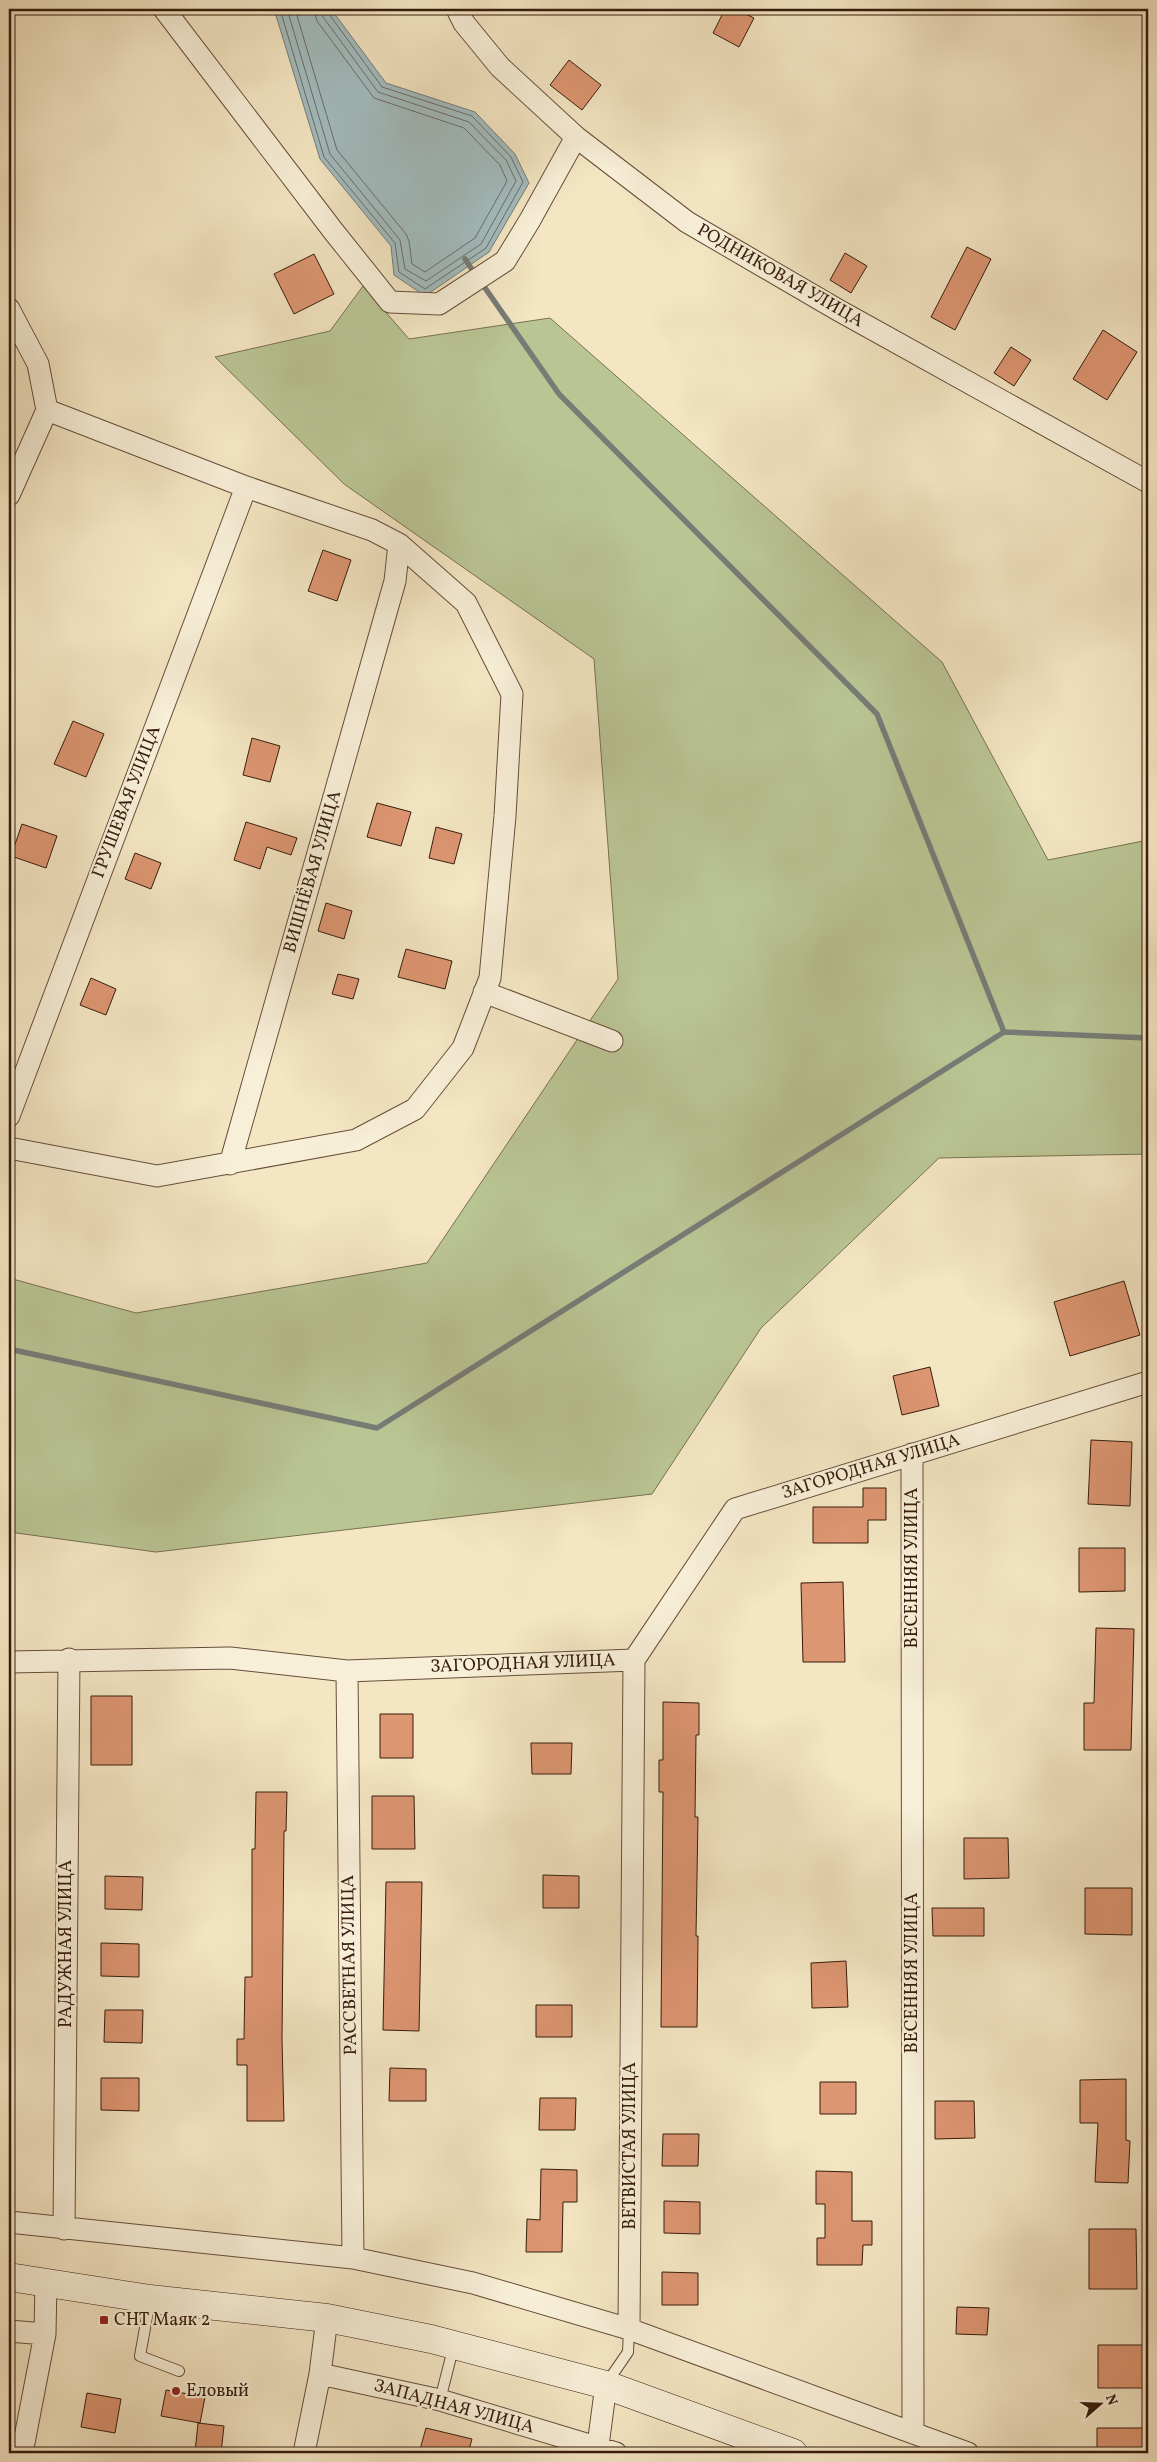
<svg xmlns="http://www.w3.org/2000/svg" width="1157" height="2462" font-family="Vollkorn,serif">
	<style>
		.green { fill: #bac594; stroke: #787050 }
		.water { fill: #a2bcbf; stroke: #777c77 }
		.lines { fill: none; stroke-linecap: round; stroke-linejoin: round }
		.shore { stroke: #6c6c66; stroke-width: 1 }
		.stream { stroke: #777c77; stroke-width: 5.5 }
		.building { fill: #dd9672; stroke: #361c0c }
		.lane-casing { stroke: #664e3a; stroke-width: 12 }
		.street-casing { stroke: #664e3a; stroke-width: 23 }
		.secondary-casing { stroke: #361c0c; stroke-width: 29 }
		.lane { stroke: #f8efd8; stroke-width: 10 }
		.street { stroke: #f8efd8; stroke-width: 21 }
		.secondary { stroke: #f8efd8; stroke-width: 28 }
		.poi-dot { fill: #8f2418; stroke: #f8efd8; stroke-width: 2 }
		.labels { text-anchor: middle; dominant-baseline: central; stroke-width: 4.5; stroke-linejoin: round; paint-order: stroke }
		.street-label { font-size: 18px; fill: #361c0c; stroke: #f8efd8 }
		.poi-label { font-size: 18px; fill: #361c0c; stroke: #f8efd8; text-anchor: start }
	</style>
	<rect width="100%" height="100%" fill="#f4e6c3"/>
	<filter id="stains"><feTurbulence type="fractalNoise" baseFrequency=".004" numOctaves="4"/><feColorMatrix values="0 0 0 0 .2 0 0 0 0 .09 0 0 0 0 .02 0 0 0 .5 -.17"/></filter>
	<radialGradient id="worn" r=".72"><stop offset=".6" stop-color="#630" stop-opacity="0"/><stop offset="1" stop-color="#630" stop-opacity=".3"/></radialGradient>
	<path class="green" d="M363,286l46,53 141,-21 392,344 106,198 100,-20v314l-209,4 -178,170 -109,166 -496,58 -147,-20v-254l127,35 291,-50 191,-284 -24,-320 -250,-175 -129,-127 115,-26z"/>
	<path class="water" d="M274,9h57l55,74 89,29 40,42 14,29 -40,69 -64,44 -31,-21 -3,-29 -71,-87z"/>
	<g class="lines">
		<path class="shore" d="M280,9l44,148 71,86 4,29 26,17 61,-41 37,-66 -12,-25 -39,-41 -90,-29 -53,-73 -1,-5
			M287,9l43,145 70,86 5,29 21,12 55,-37 35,-63 -10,-21 -37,-38 -91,-30 -55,-75 -2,-8
			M295,9l42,141 69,84 3,7 3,23 13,8 50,-34 32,-57 -7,-16 -36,-37 -90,-30 -57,-77 -3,-12"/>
		<path class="stream" d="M465,259l6,9
			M483,285l76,109 318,320 127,318
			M9,1349l368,79 627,-396 144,6"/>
	</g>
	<path class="building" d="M725,9h10l19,9 -15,29 -26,-14z
		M569,60l32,25 -19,25 -32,-25z
		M967,247l24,12 -36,71 -24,-13z
		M845,253l22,13 -16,27 -21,-13z
		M314,254l20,40 -40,20 -20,-40z
		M1103,330l34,22 -30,48 -34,-21z
		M1011,347l20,13 -17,26 -20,-13z
		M323,550l28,10 -14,41 -29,-10z
		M73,721l31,13 -18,43 -32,-13z
		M252,738l28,8 -10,36 -27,-7z
		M377,803l34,9 -10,34 -34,-9z
		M246,822l51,16 -6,17 -24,-8 -7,22 -26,-9z
		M22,824l35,12 -11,32 -35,-12z
		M436,827l26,7 -8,30 -25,-6z
		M135,853l26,10 -10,26 -26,-10z
		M326,903l26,8 -8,28 -26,-8z
		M406,949l46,12 -7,28 -47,-12z
		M338,974l21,5 -6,20 -21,-5z
		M91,978l25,11 -10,26 -26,-10z
		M1124,1281l16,54 -70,21 -16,-54z
		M930,1367l9,39 -37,9 -9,-39z
		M1091,1440l41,2 -2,64 -42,-2z
		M863,1488h23v32h-18v23h-55v-36h50z
		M1079,1548h46v43l-46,1z
		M843,1582l2,80h-42l-2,-79z
		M1096,1628l38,1 -3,121h-47v-47h10z
		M91,1696h41v69h-41z
		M663,1702l36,1v32h-3l-1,82h3l-2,119h2l-1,91h-36l2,-235h-4v-32h4z
		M380,1714h33v44h-33z
		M531,1743h41l-1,31h-39z
		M256,1792h31l-1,39h-2l-2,208 2,82h-37v-56h-10v-26h7l1,-62h7v-128h3z
		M372,1796h42l1,53h-43z
		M964,1838h44l1,40 -45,1z
		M543,1875l36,1v32h-36z
		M105,1876l38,1 -1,33 -37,-1z
		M386,1882h36l-3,149 -36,-1z
		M1085,1888h47v47l-47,-1z
		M932,1908h52v28h-51z
		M101,1943l38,1v33l-38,-1z
		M846,1961l2,46 -36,1 -1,-45z
		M536,2005h36v32h-36z
		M105,2010h38l-1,33 -38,-1z
		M390,2068l36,1v32h-37z
		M101,2078h38v33l-38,-1z
		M1126,2079v61l4,1 -2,42 -33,-1 3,-59h-18v-43z
		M820,2082h36v32h-36z
		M540,2098h36l-1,32h-36z
		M935,2101h39l1,37 -40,1z
		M663,2134h36l-1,32h-36z
		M541,2169l36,1v32h-14l-1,50h-36l1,-33 13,1z
		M816,2171l36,1v49h20v24h-9l-1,20h-45v-27h8v-34h-9z
		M664,2201l36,1v32l-36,-1z
		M1089,2229h47l1,60h-48z
		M662,2272l36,1v32h-36z
		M957,2307l32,1 -2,27 -31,-1z
		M1098,2345h46v43h-46z
		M166,2390l39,7 -5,26 -39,-7z
		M87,2393l34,6 -6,34 -34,-6z
		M198,2423l26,3 -3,27 -26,-1z
		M426,2428l46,11 -4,14h-49z
		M1097,2428h46l1,25h-47z"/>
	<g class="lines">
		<defs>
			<path id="lane" d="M150,2300l-10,56 39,15
				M606,2384l22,-32 1,-23
				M440,2400l14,-55"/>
			<path id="street" d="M164,9l170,223 56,70 49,2 66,-43 25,-41 46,-83
				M457,9l7,14 36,44 76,70 111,85 151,88 310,172
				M9,309l29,55 9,46 199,77 126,43 27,14 -4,37 -165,583
				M9,495l38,-85
				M484,992l128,49
				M9,1116l237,-629
				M9,1148l148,28 199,-36 59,-31 48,-61 27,-70 15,-162 7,-122 -46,-91 -67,-59
				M912,1454l1,979 55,20
				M634,1660l-5,669 284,104
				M634,1660l101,-151 413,-127
				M9,1662l221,-4 117,13 287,-11
				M347,1671l6,587
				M9,2222l344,36 120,25 156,46
				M64,2229l5,-570
				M9,2331l36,3
				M320,2374l120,26 176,53
				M22,2453l23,-119 1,-52
				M304,2453l16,-79 7,-56
				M597,2453l9,-68"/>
			<path id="secondary" d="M9,2277l141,22 177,19 104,21 175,46 187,68"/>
		</defs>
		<use href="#lane" class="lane-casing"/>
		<use href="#street" class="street-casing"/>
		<use href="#secondary" class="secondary-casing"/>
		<use href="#lane" class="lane"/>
		<use href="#street" class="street"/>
		<use href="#secondary" class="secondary"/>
	</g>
	<g class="poi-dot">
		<rect x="99" y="2315" width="10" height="10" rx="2.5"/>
		<circle cx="176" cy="2391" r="5"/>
	</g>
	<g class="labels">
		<g class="street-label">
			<text transform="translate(780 276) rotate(30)">РОДНИКОВАЯ УЛИЦА</text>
			<text transform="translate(127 802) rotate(-69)">ГРУШЕВАЯ УЛИЦА</text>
			<text transform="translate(313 872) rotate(-74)">ВИШНЁВАЯ УЛИЦА</text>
			<text transform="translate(871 1467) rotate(-17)">ЗАГОРОДНАЯ УЛИЦА</text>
			<text transform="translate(912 1568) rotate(-90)">ВЕСЕННЯЯ УЛИЦА</text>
			<text transform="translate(523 1664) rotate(-2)">ЗАГОРОДНАЯ УЛИЦА</text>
			<text transform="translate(66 1944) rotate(-90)">РАДУЖНАЯ УЛИЦА</text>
			<text transform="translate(350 1965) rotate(-91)">РАССВЕТНАЯ УЛИЦА</text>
			<text transform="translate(912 1973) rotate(-90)">ВЕСЕННЯЯ УЛИЦА</text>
			<text transform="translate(630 2146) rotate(-90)">ВЕТВИСТАЯ УЛИЦА</text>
			<text transform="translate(454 2407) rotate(15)">ЗАПАДНАЯ УЛИЦА</text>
		</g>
		<g class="poi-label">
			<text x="114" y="2320">СНТ Маяк 2</text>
			<text x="186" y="2391">Еловый</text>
		</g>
	</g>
	<rect width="1157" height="2462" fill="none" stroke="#f4e6c3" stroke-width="30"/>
	<rect x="10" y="10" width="1137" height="2442" fill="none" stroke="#361c0c" stroke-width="2.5"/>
	<rect x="15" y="15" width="1127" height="2432" fill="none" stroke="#361c0c"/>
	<g transform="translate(1100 2404) rotate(70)" stroke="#f8efd8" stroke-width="4" paint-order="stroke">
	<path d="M0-4L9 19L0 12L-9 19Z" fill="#361c0c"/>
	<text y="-8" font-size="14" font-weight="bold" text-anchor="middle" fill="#361c0c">N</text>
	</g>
	<rect width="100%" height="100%" filter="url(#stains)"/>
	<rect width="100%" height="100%" fill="url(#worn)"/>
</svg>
